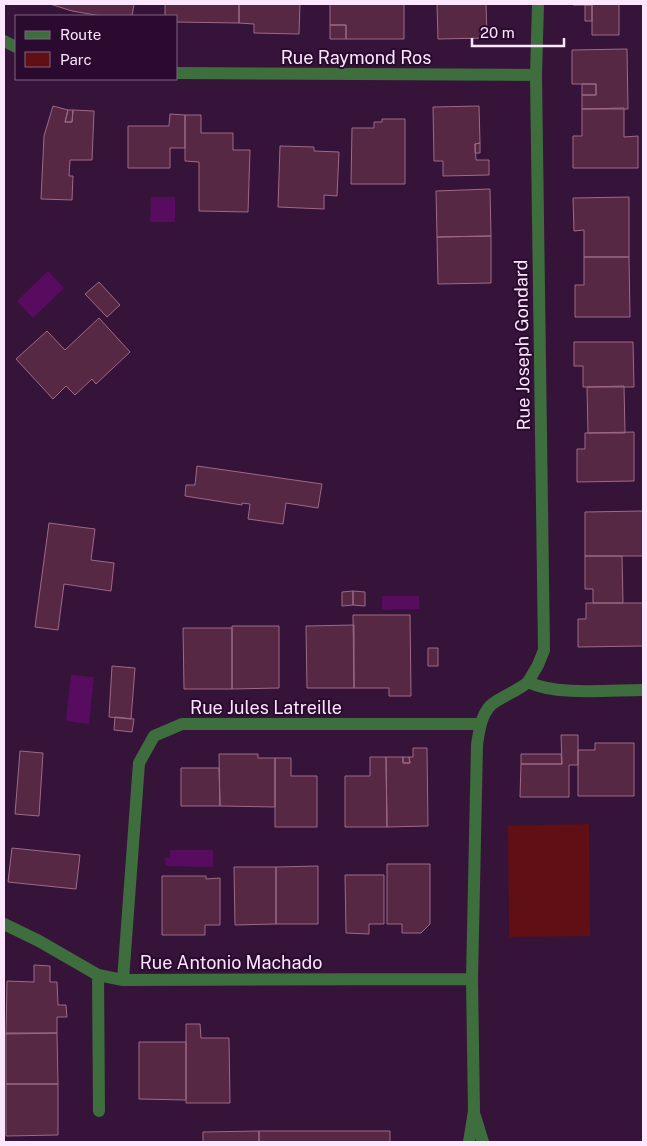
<svg xmlns="http://www.w3.org/2000/svg" width="647" height="1146" font-family="'Public Sans',sans-serif">
	<style>
		.green { fill: #600f14 }
		.water { fill: #580c5f }
		.building { fill: #562844; stroke: #9d6987 }
		.lines { fill: none; stroke-linecap: round; stroke-linejoin: round }
		.minor { stroke: #3e6e3e; stroke-width: 12 }
		.labels { text-anchor: middle; dominant-baseline: central; stroke-width: 4; stroke-linejoin: round; paint-order: stroke }
		.street-label { font-size: 18px; fill: #fce6fe; stroke: #2b0a2f }
	</style>
	<rect width="100%" height="100%" fill="#361439"/>
	<path class="green" d="M589,824l1,112 -81,1 -1,-111z"/>
	<path class="water" d="M151,197h24v25h-25z
		M48,271l16,17 -31,30 -16,-17z
		M382,596h37v13l-37,1z
		M71,675l23,2 -5,47 -23,-3z
		M170,850h43v17l-47,-1 -1,-8h5z"/>
	<path class="building" d="M50,4h84l-2,12h-31l-29,-5z
		M165,4h74v19l-63,-1v-6h-11z
		M239,4h61l-1,30 -45,-1v-9l-15,-1z
		M330,4h74v35h-58v-14h-16z
		M437,4h49l1,34 -49,1z
		M573,4h46v31h-27v-30h-19z
		M585,5h7v16h-7z
		M330,25h16v14h-16z
		M627,49l1,60h-46v-14h14v-11h-24v-34z
		M582,84h14v11h-14z
		M53,106l15,4 -3,12h7l1,-12 21,1 -2,49h-22l-1,16h4l-1,24 -31,-1 3,-63z
		M479,106l1,37 -5,1 1,16h13v15l-46,1v-15h-9l-1,-54z
		M624,108v29l14,-1v32h-65v-32h9v-27z
		M68,110h5l-1,12h-7z
		M170,114l15,1v33h-15v20h-42v-42h41z
		M185,115h16v18h32v17h17l-2,62 -49,-1v-49l-14,-1z
		M382,119h23v65h-54l1,-56h22v-6h8z
		M480,143v10h-5v-9z
		M280,146l34,1v4l25,1 -2,44 -13,-1v14l-46,-2z
		M490,189l1,47 -54,1 -1,-46z
		M629,197v60h-45v-27l-10,1 -1,-33z
		M491,236v47l-53,1 -1,-47z
		M584,257h45l1,60h-55v-32h9z
		M99,282l21,23 -13,12 -22,-23z
		M99,318l31,34 -34,32 -4,-5 -17,16 -9,-9 -13,13 -37,-40 31,-28 18,19z
		M574,342h59l1,45h-51v-21h-9z
		M624,386l1,47h-37l-1,-46z
		M634,432v49l-57,1v-33h8v-16z
		M197,466l125,18 -4,24 -32,-5 -3,21 -35,-5 2,-15 -8,-1v2l-57,-9 1,-11h9z
		M643,511v45h-58v-44z
		M49,523l46,6 -4,31 23,3 -3,28 -47,-7 -6,46 -23,-3z
		M585,556h37l1,47h-30v-14h-8z
		M353,591l12,1v14l-12,-1z
		M353,591v14l-11,1v-14z
		M586,603h57v43l-65,1v-28h8z
		M353,615h57l1,81h-22v-8h-35z
		M354,625v63h-47l-1,-62z
		M232,626h47v62l-47,1z
		M183,628h49v61h-48z
		M428,648h10v18h-10z
		M112,666l23,2 -4,51 -22,-2z
		M115,717l19,2 -2,13 -18,-2z
		M561,735h17v30h-9v32h-49l1,-33h41z
		M595,743h39v53h-56v-46h17z
		M413,748h14l1,78 -41,1 -1,-70h17v6h7l-1,-6h4z
		M20,751l23,2 -4,63 -24,-2z
		M219,754h39v4h17v49l-55,-1z
		M521,754h40l1,10h-41z
		M370,757h16l1,70h-42v-51h25z
		M403,757h6l1,6h-7z
		M275,758h16v18h26v51h-42z
		M181,768h38l1,38h-39z
		M12,848l68,7 -4,34 -68,-7z
		M387,864h43v60l-9,9h-19v-9h-15z
		M318,866v58h-42v-57z
		M234,867h42v57l-41,1z
		M345,875h39v49h-15v10l-23,-1z
		M162,876h44v3l14,-1v47h-15v10h-43z
		M34,965l16,1v16h7l1,23h8l1,12h-10v16l-51,1 1,-53 27,1z
		M186,1024h14l1,14h28l1,65h-44z
		M6,1033h51l1,51h-52z
		M139,1042h47v58l-47,-1z
		M6,1084h52v51l-52,1z
		M259,1131h131v11h-131z
		M259,1131v11h-56v-10z"/>
	<g class="lines">
		<path class="minor" d="M4,41l12,6
			M176,73l360,2
			M528,682l10,-17 6,-15 -8,-575 2,-71
			M4,924l35,17 59,34 25,5 349,-1
			M98,975l1,136
			M123,980l16,-217 15,-27 28,-12h298
			M475,1116l8,26
			M469,1142l5,-31 -2,-132 5,-234c2,-14 4,-30 14,-40 9,-8 27,-14 37,-23 29,14 82,8 115,8"/>
	</g>
	<g class="labels">
		<g class="street-label">
			<text x="356" y="57">Rue Raymond Ros</text>
			<text transform="translate(522 345) rotate(-91)">Rue Joseph Gondard</text>
			<text x="266" y="707">Rue Jules Latreille</text>
			<text x="231" y="962">Rue Antonio Machado</text>
		</g>
	</g>
	<rect width="647" height="1146" fill="none" stroke="#fce6fe" stroke-width="10"/>
	<rect x="15" y="15" width="162" height="65" fill="#2b0a2f" stroke="#7f6282"/>
	<rect x="25" y="31" width="25" height="8" fill="#3e6e3e" stroke="#7f6282"/>
	<text x="60" y="40" font-size="15" fill="#fce6fe">Route</text>
	<rect x="25" y="52" width="25" height="15" fill="#600f14" stroke="#7f6282"/>
	<text x="60" y="65" font-size="15" fill="#fce6fe">Parc</text>
	<path d="M472 38v8h92v-8" fill="none" stroke="#fce6fe" stroke-width="2.5"/>
	<text x="480" y="38" font-size="15" fill="#fce6fe" stroke="#2b0a2f" stroke-width="4" paint-order="stroke">20 m</text>
</svg>
